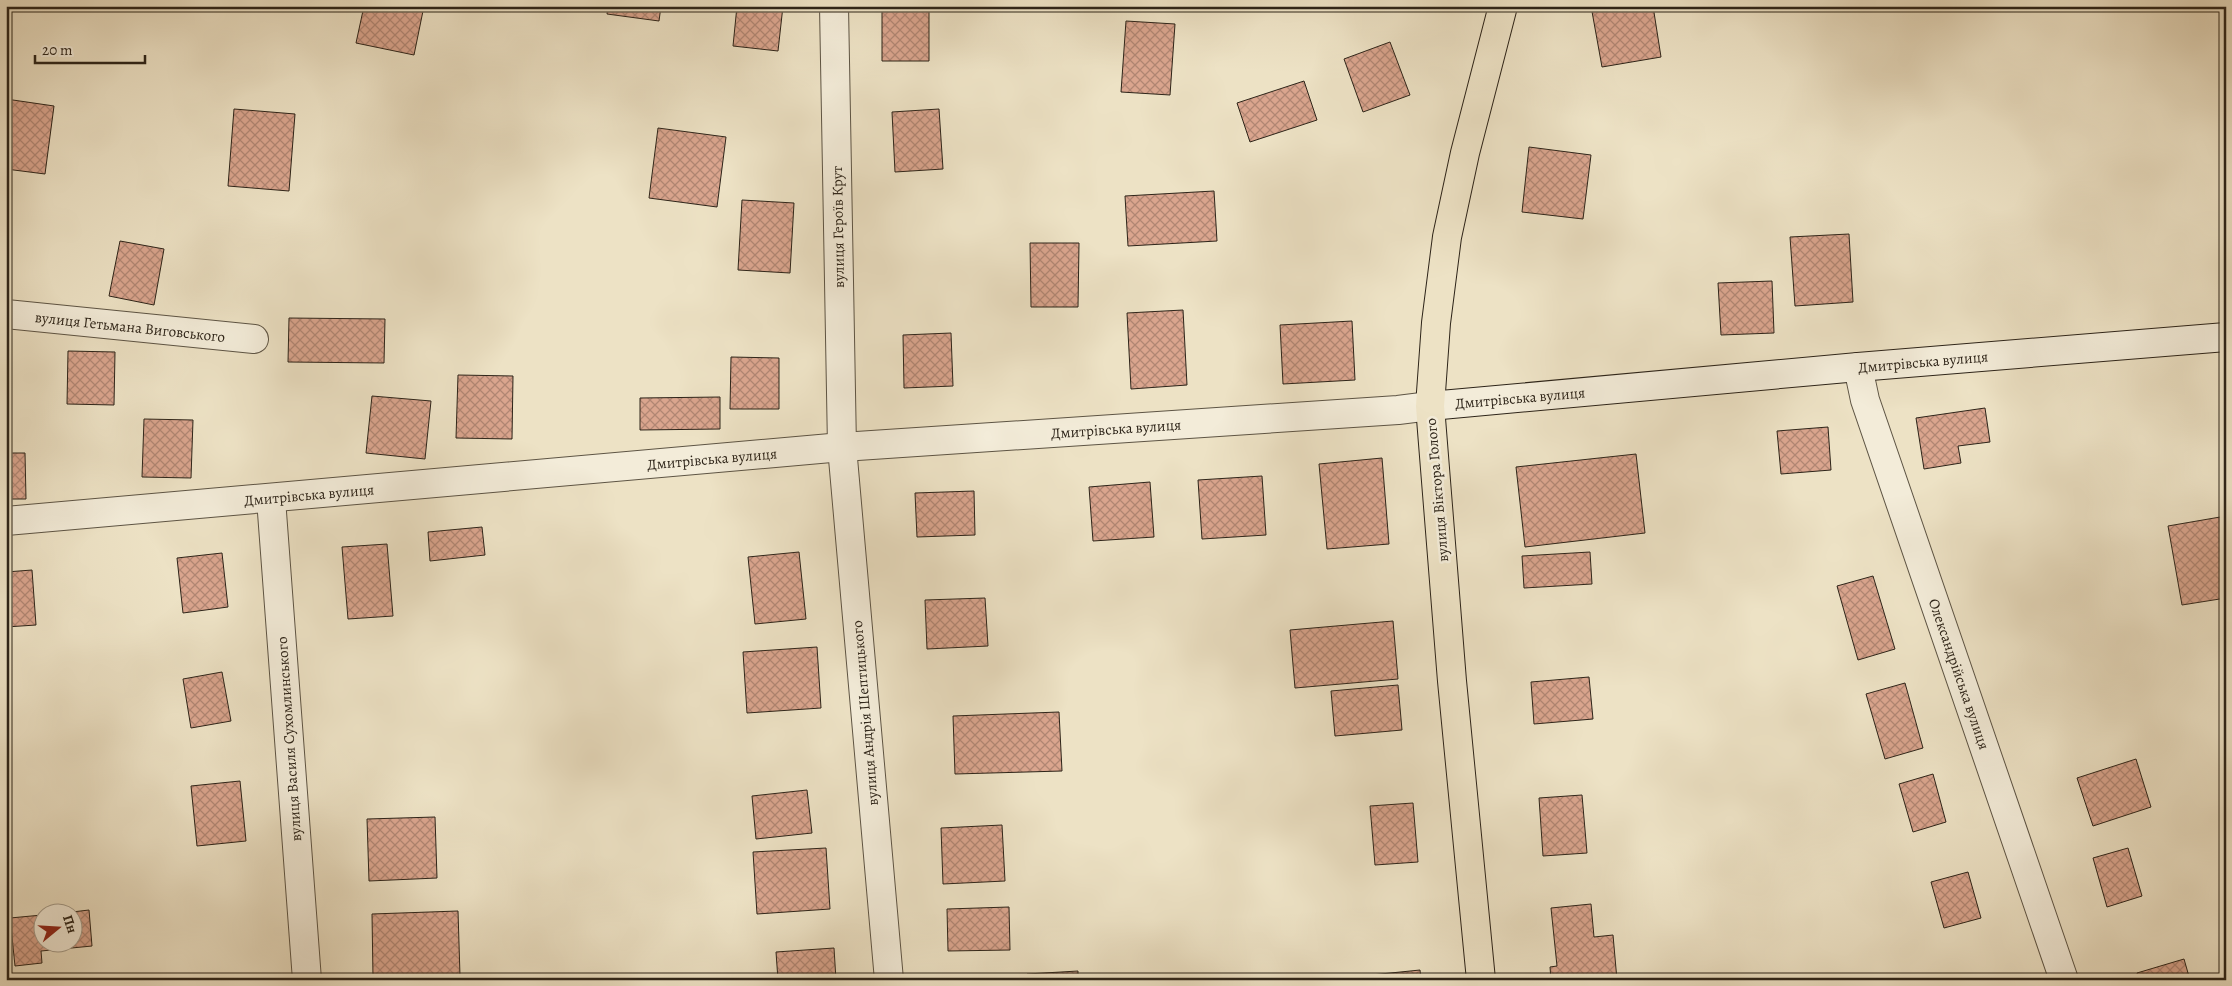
<svg xmlns="http://www.w3.org/2000/svg" width="2232" height="986" font-family="Alegreya,serif">
	<style>
		.building { fill: url(#building-cross-hatch); stroke: #2d2419 }
		.lines { fill: none; stroke-linecap: round; stroke-linejoin: round }
		.minor-casing { stroke: #5d5444; stroke-width: 30 }
		.tertiary-casing { stroke: #5d5444; stroke-width: 30 }
		.secondary-casing { stroke: #2d2419; stroke-width: 30 }
		.primary-casing { stroke: #2d2419; stroke-width: 30 }
		.minor { stroke: #f3ecd9; stroke-width: 28 }
		.tertiary { stroke: #f3ecd9; stroke-width: 28 }
		.secondary { stroke: #f3ecd9; stroke-width: 28 }
		.primary { stroke: #ede2c5; stroke-width: 28 }
		.labels { text-anchor: middle; dominant-baseline: central; stroke-width: 5; stroke-linejoin: round; paint-order: stroke }
		.street-label { font-size: 15px; fill: #2d2419; stroke: #f3ecd9 }
	</style>
	<defs>
		<pattern id="building-cross-hatch" width="8" height="8" patternUnits="userSpaceOnUse" patternTransform="scale(1.25)"><rect width="8" height="8" fill="#daa58e"/><path d="M0 0l8 8M0 8l8-8" fill="none" stroke="#b18673"/></pattern>
	</defs>
	<rect width="100%" height="100%" fill="#ede2c5"/>
	<filter id="stains"><feTurbulence type="fractalNoise" baseFrequency=".004" numOctaves="4"/><feColorMatrix values="0 0 0 0 .2 0 0 0 0 .09 0 0 0 0 .02 0 0 0 .5 -.17"/></filter>
	<radialGradient id="worn" r=".72"><stop offset=".6" stop-color="#630" stop-opacity="0"/><stop offset="1" stop-color="#630" stop-opacity=".3"/></radialGradient>
	<path class="building" d="M364,6h60l-10,49 -58,-12z
		M471,6h23l-1,5z
		M608,6h53l-2,15 -52,-7z
		M737,6h46l-5,45 -45,-5z
		M882,6h47v55h-47z
		M1591,6h62l8,51 -59,10z
		M1126,21l49,3 -5,71 -49,-3z
		M1390,42l20,53 -47,17 -19,-53z
		M1304,81l13,39 -67,22 -13,-39z
		M6,99l48,7 -9,68 -39,-5z
		M234,109l61,5 -6,77 -61,-5z
		M939,109l4,60 -48,3 -3,-60z
		M658,128l68,9 -9,70 -68,-9z
		M1529,147l62,8 -8,64 -61,-7z
		M1214,191l3,50 -89,5 -3,-50z
		M742,200l52,3 -4,70 -52,-3z
		M1849,234l4,68 -58,4 -5,-69z
		M120,241l44,8 -10,56 -45,-9z
		M1030,243h49l-1,64h-47z
		M1772,281l2,52 -53,2 -3,-52z
		M1183,310l4,75 -56,4 -4,-76z
		M289,318l96,1 -1,44 -96,-1z
		M1352,321l3,59 -72,4 -3,-59z
		M951,333l2,53 -49,2 -1,-53z
		M68,351l47,1 -1,53 -47,-1z
		M731,357l48,1v51h-49z
		M458,375l55,1 -1,63 -56,-1z
		M372,396l59,5 -6,58 -59,-6z
		M720,397v32l-80,1v-32z
		M1985,408l5,34 -32,4 3,17 -37,6 -8,-51z
		M144,419l49,1 -2,58 -49,-1z
		M1828,427l3,43 -50,4 -4,-43z
		M6,453h19l1,46h-20z
		M1636,454l9,79 -120,14 -9,-80z
		M1382,458l7,86 -62,5 -8,-85z
		M1262,476l4,59 -64,4 -4,-59z
		M1150,482l4,55 -61,4 -4,-54z
		M974,491l1,44 -58,2 -2,-44z
		M2226,516v82l-44,7 -14,-79z
		M482,527l3,28 -55,6 -2,-29z
		M387,544l6,72 -45,3 -6,-72z
		M799,552l7,67 -51,5 -7,-67z
		M1590,552l2,32 -68,4 -2,-32z
		M222,553l6,54 -45,6 -6,-55z
		M32,570l4,55 -30,2v-55z
		M1873,576l22,73 -37,11 -21,-74z
		M985,598l3,48 -61,3 -2,-49z
		M1393,621l5,58 -103,9 -5,-58z
		M817,647l4,61 -74,5 -4,-61z
		M222,672l9,49 -40,7 -8,-49z
		M1589,677l4,42 -59,5 -3,-42z
		M1905,683l18,65 -38,11 -19,-65z
		M1398,685l4,45 -67,6 -4,-45z
		M1059,712l3,59 -107,3 -2,-58z
		M2136,759l15,48 -58,19 -16,-48z
		M1933,774l13,48 -33,10 -14,-48z
		M240,781l6,60 -49,5 -6,-60z
		M807,790l5,43 -56,6 -4,-43z
		M1582,795l5,58 -44,3 -4,-58z
		M1413,803l5,59 -43,3 -5,-59z
		M435,817l2,61 -68,3 -2,-62z
		M1002,825l3,56 -62,3 -2,-56z
		M826,848l4,61 -73,5 -4,-62z
		M2128,848l14,48 -35,11 -14,-49z
		M1968,872l13,46 -37,10 -13,-46z
		M1591,904l3,33 19,-2 4,45h-66l-1,-13 7,-1 -6,-58z
		M1009,907l1,43 -62,1 -1,-42z
		M89,910l3,36 -51,5 1,12 -27,3 -5,-48 32,-3v29h30v-30h-17z
		M458,911l2,65 -87,2 -1,-64z
		M834,948l2,32h-58l-2,-28z
		M2184,959l6,21h-51l-2,-7z
		M1420,970l1,10h-50v-5z
		M1078,971v9h-51v-6z"/>
	<g class="lines">
		<defs>
			<path id="minor" d="M834,6l8,441 47,533
				M6,314l248,25
				M1858,367l7,33 199,580
				M271,499l36,481"/>
			<path id="tertiary" d="M6,521l836,-74 556,-37 32,-4"/>
			<path id="secondary" d="M1430,406l428,-39 368,-30"/>
			<path id="primary" d="M1481,980l-29,-299 -22,-275 6,-83 11,-86 18,-84 38,-147"/>
		</defs>
		<use href="#minor" class="minor-casing"/>
		<use href="#tertiary" class="tertiary-casing"/>
		<use href="#secondary" class="secondary-casing"/>
		<use href="#primary" class="primary-casing"/>
		<use href="#minor" class="minor"/>
		<use href="#tertiary" class="tertiary"/>
		<use href="#secondary" class="secondary"/>
		<use href="#primary" class="primary"/>
	</g>
	<g class="labels">
		<g class="street-label">
			<text transform="translate(838 227) rotate(-91)">вулиця Героїв Крут</text>
			<text transform="translate(130 327) rotate(6)">вулиця Гетьмана Виговського</text>
			<text transform="translate(1923 362) rotate(-5)">Дмитрівська вулиця</text>
			<text transform="translate(1520 398) rotate(-5)">Дмитрівська вулиця</text>
			<text transform="translate(1116 429) rotate(-4)">Дмитрівська вулиця</text>
			<text transform="translate(712 459) rotate(-5)">Дмитрівська вулиця</text>
			<text transform="translate(1437 490) rotate(-95)">вулиця Віктора Голого</text>
			<text transform="translate(309 495) rotate(-5)">Дмитрівська вулиця</text>
			<text transform="translate(1959 674) rotate(71)">Олександрійська вулиця</text>
			<text transform="translate(865 713) rotate(-95)">вулиця Андрія Шептицького</text>
			<text transform="translate(289 739) rotate(-94)">вулиця Василя Сухомлинського</text>
		</g>
	</g>
	<rect width="2232" height="986" fill="none" stroke="#ede2c5" stroke-width="25"/>
	<rect x="8" y="8" width="2217" height="971" fill="none" stroke="#2d2419" stroke-width="2.5"/>
	<rect x="12" y="12" width="2207" height="961" fill="none" stroke="#2d2419"/>
	<g transform="translate(58 928) rotate(72)"><circle r="24" fill="#f3ecd9" stroke="#a49c8c"/>
	<path d="M0-4L9 19L0 12L-9 19Z" fill="#8f2418"/>
	<text y="-8" font-size="14" font-weight="bold" text-anchor="middle" fill="#2d2419">Пн</text>
	</g>
	<path d="M35 55v8h110v-8" fill="none" stroke="#2d2419" stroke-width="2.5"/>
	<text x="42" y="55" font-size="15" fill="#2d2419" stroke="#f3ecd9" stroke-width="4" paint-order="stroke">20 m</text>
	<rect width="100%" height="100%" filter="url(#stains)"/>
	<rect width="100%" height="100%" fill="url(#worn)"/>
</svg>
